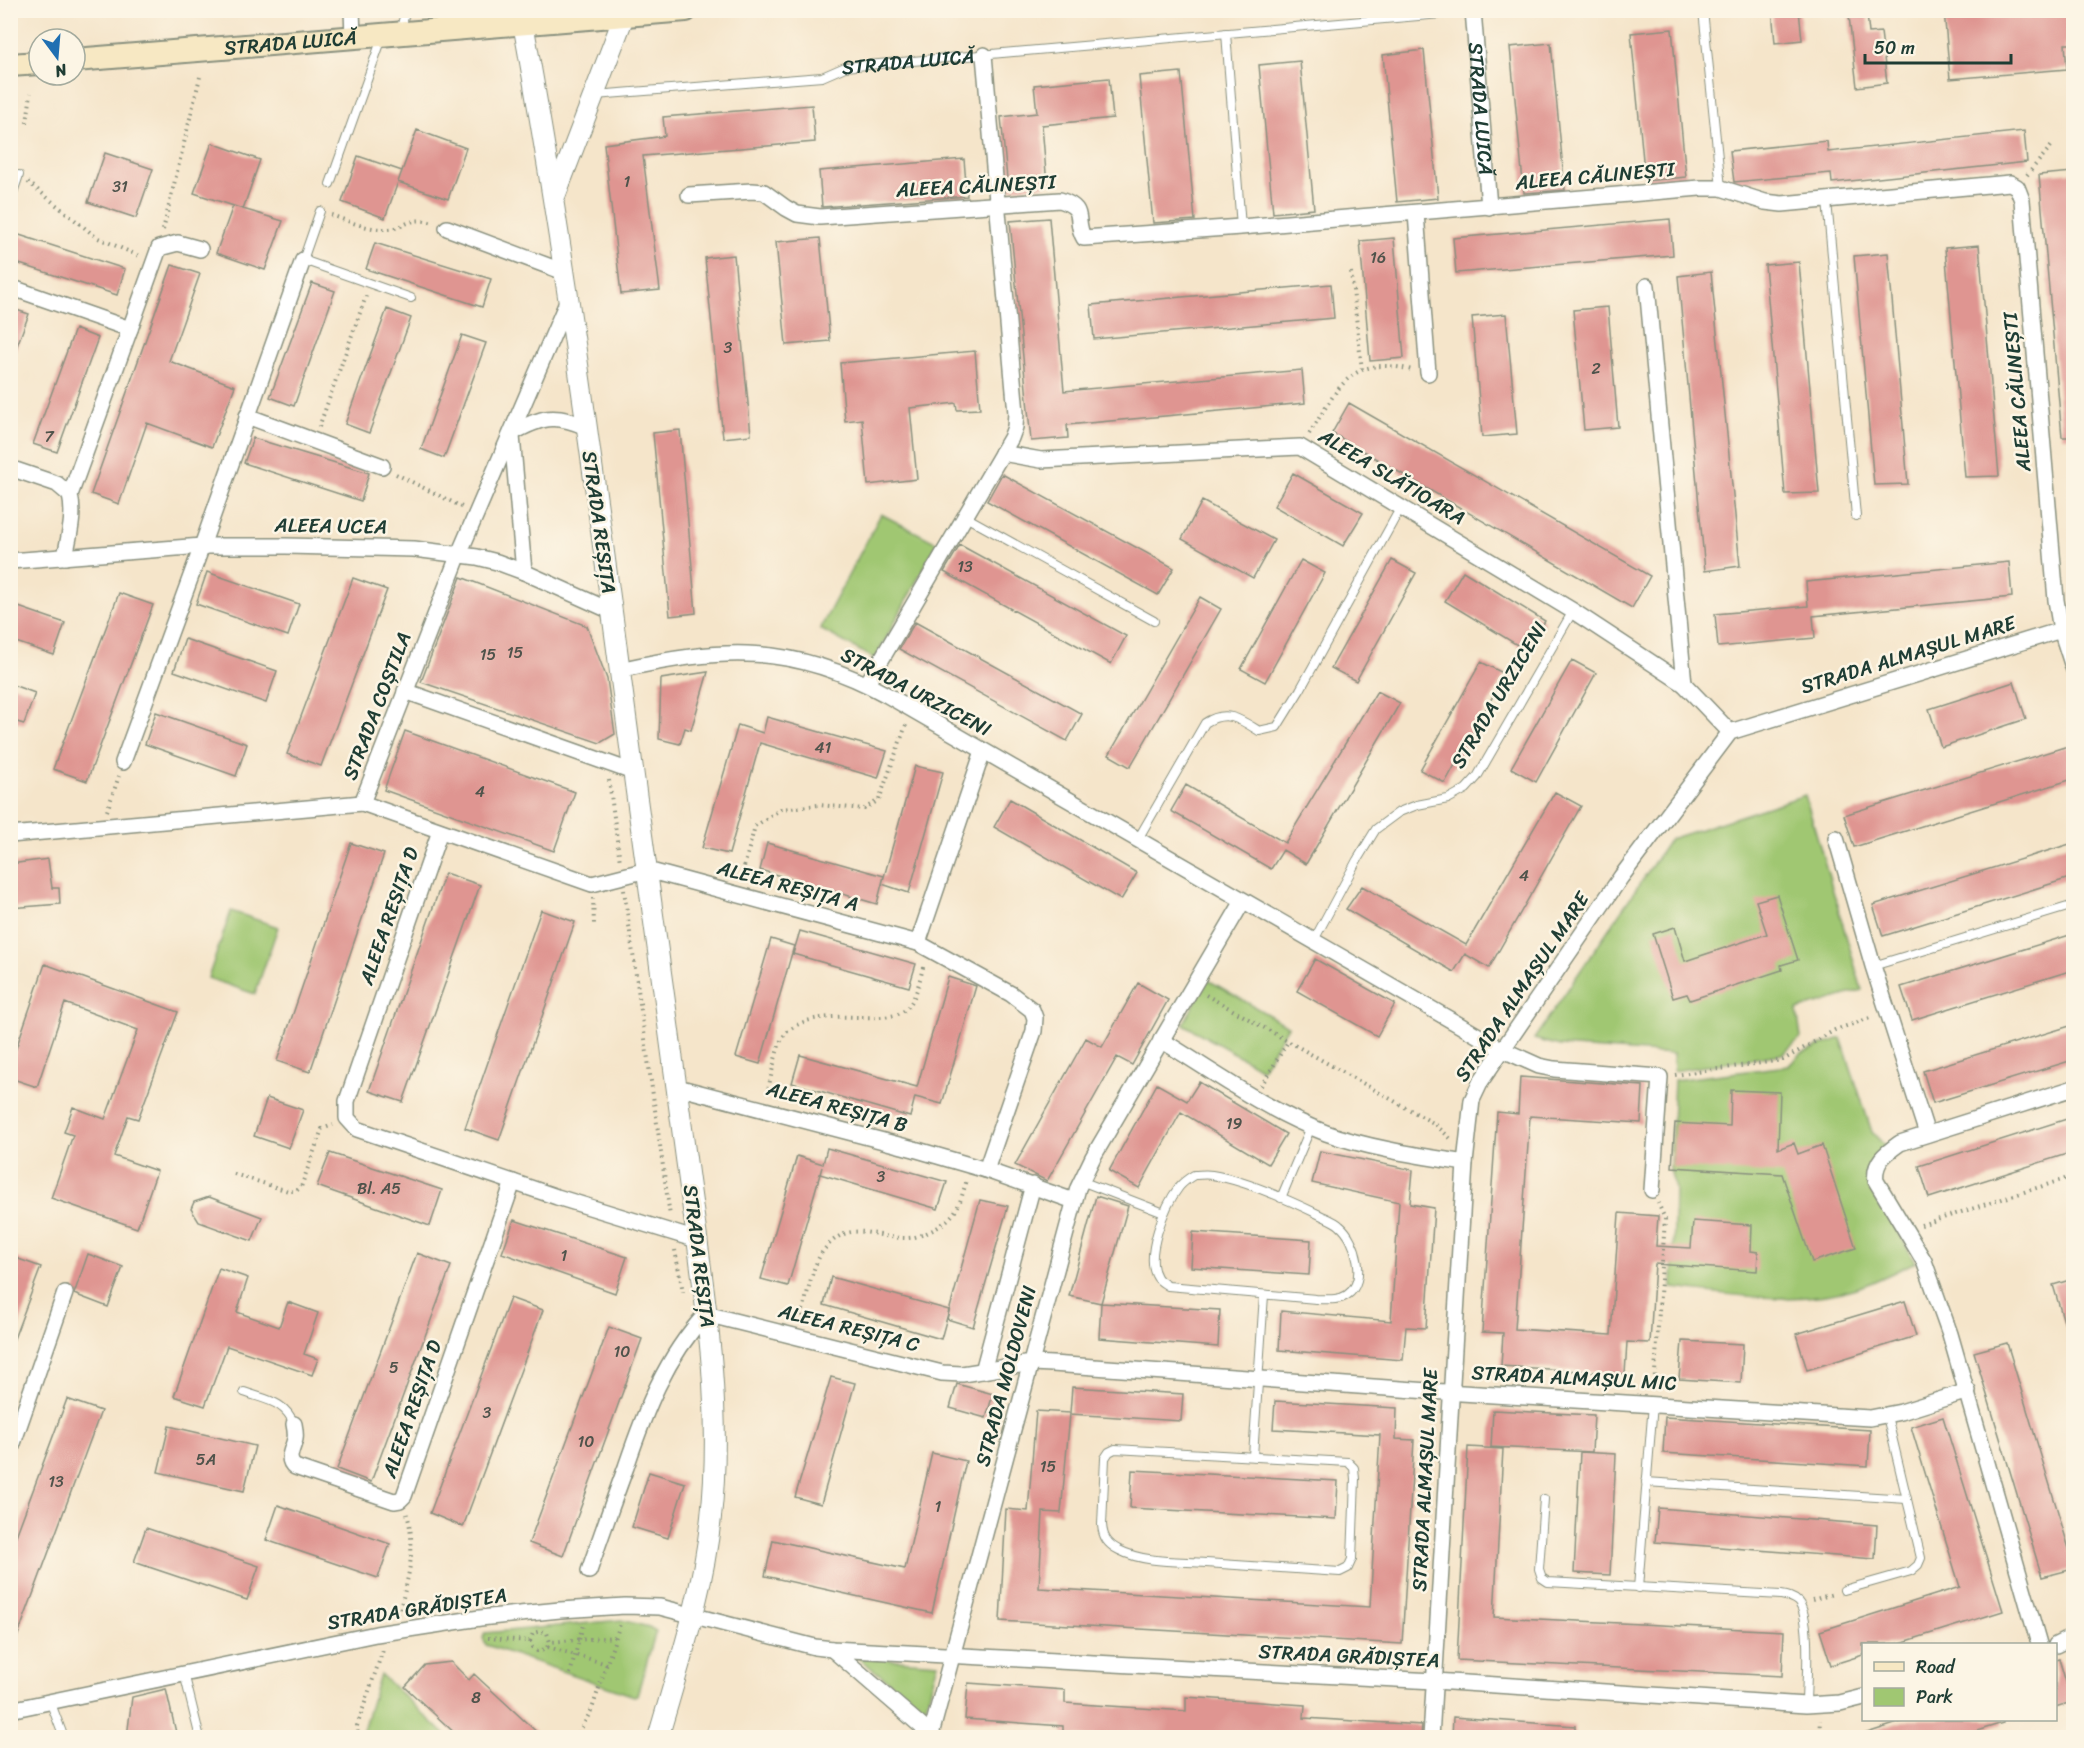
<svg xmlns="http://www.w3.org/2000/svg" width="2084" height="1748" font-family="Sriracha,sans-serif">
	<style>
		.green { fill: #a0c772; stroke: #608253; stroke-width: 1.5 }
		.building { fill: #df9591 }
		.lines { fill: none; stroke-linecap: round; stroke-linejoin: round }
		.service-casing { stroke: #8a917f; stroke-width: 10 }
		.minor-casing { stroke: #8a917f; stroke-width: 18 }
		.tertiary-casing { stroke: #8a917f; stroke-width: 22 }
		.secondary-casing { stroke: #8a917f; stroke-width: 26 }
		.path { stroke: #8a917f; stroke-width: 4; stroke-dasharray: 1.5 4.5; stroke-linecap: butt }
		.service { stroke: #fff; stroke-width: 8 }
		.minor { stroke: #fff; stroke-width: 15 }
		.tertiary { stroke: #fff; stroke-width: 20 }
		.secondary { stroke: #f7e8c3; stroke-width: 22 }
		.labels { text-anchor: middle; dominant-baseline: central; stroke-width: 5; stroke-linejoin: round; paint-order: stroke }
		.number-label { font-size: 16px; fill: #4f534b }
		.street-label { font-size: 20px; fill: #1f3d34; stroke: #fcf5e5 }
	</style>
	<rect width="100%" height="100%" fill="#fcf5e5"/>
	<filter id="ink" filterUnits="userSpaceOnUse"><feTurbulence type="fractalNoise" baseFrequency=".0167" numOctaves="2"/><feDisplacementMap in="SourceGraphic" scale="12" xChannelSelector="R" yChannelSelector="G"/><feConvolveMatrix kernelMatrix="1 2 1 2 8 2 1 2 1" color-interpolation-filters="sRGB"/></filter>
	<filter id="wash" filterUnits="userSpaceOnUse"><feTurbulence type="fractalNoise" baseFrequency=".008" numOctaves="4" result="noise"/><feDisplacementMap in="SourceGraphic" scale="24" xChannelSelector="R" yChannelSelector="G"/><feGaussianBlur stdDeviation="1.35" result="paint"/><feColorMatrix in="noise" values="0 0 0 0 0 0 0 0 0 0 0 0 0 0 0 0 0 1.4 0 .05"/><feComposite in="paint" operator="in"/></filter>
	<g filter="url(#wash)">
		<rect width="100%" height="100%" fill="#f5e5ca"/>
		<path class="green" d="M881,514l56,29 -62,116 -55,-30z
			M1805,795l57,195 -65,20 4,28 -19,16 -108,17 -1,-17 -113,-8 -26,-7 136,-200z
			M231,911l47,16 -23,67 -47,-16z
			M1208,980l80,46 -26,43 -79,-45z
			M1841,1038l31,94 14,15 -15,36 44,79c-19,9 -39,20 -59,26 -59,19 -125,6 -184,0l3,-99 -5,-20 4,-89 114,-14 14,-13z
			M621,1620l28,7 7,4 -19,64 -3,1 -148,-51 -3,-7 2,-5z
			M857,1657l81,6 -13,46z
			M380,1674l68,63h-77l-9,-4z"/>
		<g id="blocks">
			<path class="building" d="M1772,10h27l3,30 -27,3z
				M1944,10h129v34h-8l2,25 -117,10z
				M1867,14l2,19 12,-1 6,51 -30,4 -8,-71z
				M1672,29l14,148 -41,4 -14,-148z
				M1551,43l14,147 -41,3 -14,-146z
				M1424,50l14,148 -41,4 -14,-147z
				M1300,61l14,148 -41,4 -14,-148z
				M1181,72l14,148 -42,3 -14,-147z
				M1109,78l4,40 -71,7 5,60 -39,4 -7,-72 36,-4 -3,-28z
				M812,105l3,37 -172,14 17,134 -39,4 -17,-150 61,-8 -2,-19z
				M417,130l49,18 -18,51 -50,-17z
				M2024,131l3,31 -195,21 -1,-10 -97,9 -4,-31 97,-10 1,11z
				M212,143l48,17 -17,49 -49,-16z
				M105,153l48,16 -17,49 -48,-16z
				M358,156l44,15 -17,47 -43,-16z
				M964,159l3,37 -145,11 -3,-36z
				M2073,172v265h-11l-23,-262z
				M233,206l50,15 -18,49 -49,-17z
				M1049,218l15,173 238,-21 3,33 -238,22 1,13 -37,3 -21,-220z
				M1670,219l3,36 -217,18 -3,-35z
				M10,232l115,37 -8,26 -107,-34z
				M820,238l10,103 -44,4 -10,-103z
				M1394,238l10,120 -34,3 -10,-120z
				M375,243l116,36 -9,28 -116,-38z
				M1979,245l20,231 -34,1 -20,-229z
				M1888,253l20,231 -34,1 -20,-229z
				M734,255l17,180 -28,3 -18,-180z
				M1799,262l20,231 -34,1 -20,-229z
				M172,265l28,9 -31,87 66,25 -23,61 -65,-24 -28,81 -28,-10z
				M1711,272l29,294 -35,5 -27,-295z
				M312,283l23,8 -41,115 -24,-9z
				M1331,284l3,34 -240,21 -3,-34z
				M1608,307l10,120 -34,3 -11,-120z
				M10,308l19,6 -17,45 -2,-1z
				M387,309l24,9 -42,115 -24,-9z
				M1506,314l11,120 -35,3 -10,-120z
				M75,329l23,9 -41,114 -24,-8z
				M462,335l24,8 -42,115 -23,-9z
				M975,351l5,58 -23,1 -1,-7 -46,5 7,71 -49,6 -6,-66 -17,2 -5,-58z
				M1349,403l301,173 -18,32 -300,-175z
				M680,430l16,183 -26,3 -17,-183z
				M253,438l116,35 -8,28 -117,-38z
				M1293,473l70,40 -20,33 -69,-40z
				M1002,474l172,94 -16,27 -171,-94z
				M1202,501l72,39 -21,38 -71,-39z
				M960,545l166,91 -15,28 -167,-92z
				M1301,560l24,13 -60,109 -24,-13z
				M1392,560l24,13 -60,108 -25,-13z
				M2009,562l3,35 -199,19 2,22 -97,9 -3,-33 93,-8 -2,-24z
				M1463,571l82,50 -18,30 -82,-50z
				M207,572l92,32 -11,32 -92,-32z
				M461,577l126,49 20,53 8,55 -15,9 -179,-61z
				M353,578l34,12 -66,176 -34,-12z
				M119,593l34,12 -66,176 -34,-12z
				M1200,597l21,12 -91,158 -21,-12z
				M10,604l55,19 -11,32 -44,-15z
				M915,622l167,92 -15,27 -168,-92z
				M185,639l92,32 -11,32 -92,-32z
				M1572,660l24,13 -60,109 -25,-14z
				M1481,662l24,12 -60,109 -25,-13z
				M708,672l-17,58 -6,-2 -5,16 -21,-5 2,-60z
				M2014,682l12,37 -85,28 -12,-38z
				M10,684l25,9 -11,31 -14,-4z
				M1377,691l23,12 -94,161 -23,-14 -12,19 -100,-58 15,-26 99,58z
				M156,712l91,32 -11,32 -91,-32z
				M767,717l120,34 -9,27 -118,-35 -31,111 -27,-6 36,-123 25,8z
				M405,731l170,61 -21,59 -170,-61z
				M2068,746l5,19v14l-219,68 -10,-32z
				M915,766l28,6 -34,121 -27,-9z
				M1555,792l26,14 -92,162 -24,-14 -11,18 -108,-63 16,-23 104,59z
				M1010,799l127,74 -16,27 -127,-73z
				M351,843l33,11 -74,218 -33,-11z
				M767,843l117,33 -7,28 -117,-34z
				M2073,843v34l-190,59 -10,-31z
				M48,859l4,29h7l1,16 -50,4v-44z
				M445,873l35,12 -77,217 -34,-11z
				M1777,895l21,65 -17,5 1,5 -92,30 -3,-6 -14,4 -20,-64 22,-7 10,34 82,-27 -11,-33z
				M541,910l34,12 -76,218 -34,-12z
				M800,931l116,33 -7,23 -116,-33z
				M2073,934v36l-161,50 -11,-33z
				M771,939l23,7 -34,118 -24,-7z
				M1315,959l80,45 -18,32 -80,-45z
				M45,964l133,48 -40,107 -10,-3 -14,40 43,15 -20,57 -86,-30 22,-63 -9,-3 9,-25 32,12 33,-89 -73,-27 -28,84 -27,-9v-12z
				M948,977l28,9 -34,118 -27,-7 -5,20 -118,-34 8,-28 117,32z
				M1138,983l30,17 -36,65 -15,-8 -70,124 -32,-16 71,-127 16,9z
				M2073,1025v35l-140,43 -10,-32z
				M1520,1077l123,9 -2,37 -111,-7 -15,213 96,6 8,-122 39,3 -2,30 35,2 2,-27 59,4 -1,26 7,1 -1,19 -102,-7 -5,79 -23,-1 -2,32 -124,-8 2,-33 -21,-1 15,-220 21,2z
				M1199,1082l87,52 -18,30 -87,-52 -42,76 -30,-17 48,-87 30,17z
				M1731,1090l49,2 -2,57 16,-6 4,11 24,-9 34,103 -44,14 -30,-88 -110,-7 3,-44 55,3z
				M267,1098l36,12 -14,38 -35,-12z
				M2073,1117v35l-144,46 -10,-32z
				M827,1148l120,34 -9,27 -118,-35 2,-7 -34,119 -27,-7 36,-123 26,8z
				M1320,1151l93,19 -3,34 24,4 -8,120 -20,-1 -3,33 -124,-10 2,-39 110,10 8,-119 -87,-19z
				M330,1153l112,37 -12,36 -113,-40z
				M1096,1196l32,10 -27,97 -32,-7z
				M209,1197l53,20 -10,24 -53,-19 -8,-13 3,-7z
				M980,1200l28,6 -35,121 -26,-8z
				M514,1220l113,37 -12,36 -113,-40z
				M1193,1232l118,8 -2,35 -118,-8z
				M417,1253l34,13 -80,216 -34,-13z
				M88,1254l35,13 -15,40 -34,-13z
				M10,1256l31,11 -29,77h-2z
				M219,1268l29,10 -11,34 42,15 9,-25 30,11 -14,41 14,5 -6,16 -85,-29 -22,60 -31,-10z
				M831,1277l118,33 -8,29 -117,-34z
				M2073,1279v62l-3,1 -17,-57z
				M510,1298l33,12 -80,217 -33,-14z
				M1905,1301l11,35 -109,34 -11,-36z
				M1101,1303l119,7 -2,37 -119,-9z
				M609,1327l33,12 -79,217 -34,-13z
				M1682,1341l61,3 -2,39 -62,-4z
				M2007,1343l66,219v7l-31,8 -68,-225z
				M831,1377l24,6 -34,121 -26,-7z
				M957,1384l36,10 -7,24 -36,-10z
				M1072,1387l111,7 -2,27 -111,-7 -9,99 -18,-1 -4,76 331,19 10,-172 -107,-6 2,-28 122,7 -1,31 18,1 -12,204 -402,-23 6,-112 22,2 8,-100 34,2z
				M67,1399l34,12 -89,240h-2v-99z
				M1493,1410l101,5 -2,37 -101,-5z
				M1665,1417l205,13 -2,36 -205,-13z
				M1943,1417l60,194 -106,33h-34v11l-32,10 -11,-34 140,-44 -49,-160z
				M169,1426l86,20 -11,45 -86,-19z
				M1468,1447l35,2 -9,168 290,14 -2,45 -325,-16z
				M1580,1452l36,2 -6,121 -36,-2z
				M932,1453l34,8 -34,152 -167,-37 8,-36 132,29z
				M1132,1470l206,11 -2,38 -206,-11z
				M649,1472l36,11 -17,55 -36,-11z
				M278,1505l112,39 -12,34 -112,-38z
				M1658,1508l219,17 -2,34 -220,-17z
				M146,1528l113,38 -12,34 -113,-38z
				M2059,1659l13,43 -17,5v-47z
				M451,1662l18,18 5,-6 68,63h-83l-54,-50 20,-22z
				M968,1683l97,7v13l121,8v-14l119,8 -1,13 118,7 -1,12h-188l-50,-3 -1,3 -119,-1v-10l-98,-7z
				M166,1689l11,48h-50l5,-40z
				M1453,1717l122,9v11h-123z
				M1910,1719h93v4l-46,14h-92l-1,-3z"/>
		</g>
	</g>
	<g filter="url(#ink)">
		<use href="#blocks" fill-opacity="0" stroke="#8a917f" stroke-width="1.5"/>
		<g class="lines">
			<defs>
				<g id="service">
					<path d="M1703,10l18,178"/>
					<path d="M462,23l10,-13"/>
					<path d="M400,31l6,-21"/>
					<path d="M1226,33l15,194"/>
					<path id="s1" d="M595,95l227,-18 23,-10 630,-56"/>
					<path d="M330,184l52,-146"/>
					<path d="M10,201l9,-26"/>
					<path d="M1827,201l29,315"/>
					<path d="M320,211l-17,49 108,38"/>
					<path d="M964,516l190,105"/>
					<path d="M1138,839l67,-116c21,-14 35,-4 54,8l18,-4 23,-37 101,-183"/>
					<path d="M1314,940l43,-80 19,-31 23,-17 18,-7 31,-6 18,-10 11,-12 96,-166"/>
					<path d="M1873,966l201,-61"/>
					<path d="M1194,1175c6,0 12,-1 18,0 31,5 79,26 108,40 6,3 15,6 20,11 16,13 28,55 7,69 -9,6 -21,4 -31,4l-148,-13c-4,-3 -9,-5 -11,-9 -13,-21 8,-72 22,-90 4,-5 10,-9 15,-12z"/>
					<path d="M1081,1181l83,32"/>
					<path d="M1281,1198l30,-71"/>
					<path d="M244,1392c22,8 41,9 50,32"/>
					<path d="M1115,1449l233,13 6,6 1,11 -3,80 -4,9 -8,4c-45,-3 -89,-6 -134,-9 -28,-2 -62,0 -87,-13 -12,-6 -16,-13 -17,-25l3,-67 4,-6z"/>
					<path d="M1253,1456l11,-161"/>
					<path d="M1646,1482l261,17"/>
					<path d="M1544,1499l-5,70 3,9 6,4 233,13c6,1 12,2 17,7 14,15 8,82 8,103"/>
					<path d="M1638,1588l15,-184"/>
					<path d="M1844,1590l67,-19 7,-6 3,-7 -34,-142"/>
					<path d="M184,1673l16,65"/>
					<path d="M50,1701l14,37"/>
				</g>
				<g id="minor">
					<path d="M352,10l1,26"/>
					<path id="s2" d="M1473,10l16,197"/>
					<path d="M689,195l63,-4 12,1 22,16 11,6 23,3 240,-17c28,9 13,20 24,38l157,-11 459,-39h21l44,14 17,2 228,-21 7,4 5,13 34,400 5,30 13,40"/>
					<path d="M1416,213l12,160"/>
					<path d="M447,228l117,44"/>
					<path d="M1647,286l37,398"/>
					<path d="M10,287l120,42 -60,166c5,21 -1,40 -5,62"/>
					<path d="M130,329l29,-81 19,-5 22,6"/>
					<path d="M247,416l135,50"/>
					<path d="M512,433c29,-16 43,-20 74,-6"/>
					<path d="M512,436l12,136"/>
					<path d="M1002,453l39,7 259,-13 273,164 111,73 46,48"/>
					<path d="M10,468l47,16 13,11"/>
					<path d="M10,561l192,-15h84l128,3 63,8 20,5 27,10 87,39"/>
					<path d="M619,670c103,-23 173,-27 268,25l614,354 38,17 15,3 106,8 -8,113"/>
					<path d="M867,684l144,-246 4,-11 1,-14 -32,-358"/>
					<path d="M405,691l228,81"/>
					<path d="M123,762l79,-216 101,-286"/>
					<path d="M362,803l97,-249 109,-254"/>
					<path d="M440,831l-93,270v17l10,11 200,68 140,43"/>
					<path d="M10,835l352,-32 230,81 55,-14 271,73 93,51 21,16 3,8 -1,13 -48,139"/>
					<path d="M1836,838l37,128 54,168"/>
					<path d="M918,943l65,-192"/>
					<path d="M1161,1040c53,32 106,71 165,93 41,15 95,23 139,30"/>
					<path d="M677,1087l237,62 72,21 88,31"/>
					<path d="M983,1371l50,-186"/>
					<path d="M294,1424c1,5 2,10 1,15 -2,10 -10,20 0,28l99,34 6,-1 4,-4 109,-314"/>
					<path d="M10,1452l55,-159"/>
					<path d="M589,1571c12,-35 24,-69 37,-104 19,-56 39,-109 80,-153l236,59 20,1 70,-11 20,1 377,27 441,27 31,-6 67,-21"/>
					<path d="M2039,1644l-89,-310 -26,-73 -48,-80c-3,-19 10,-28 24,-38l174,-55"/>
					<path d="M2056,1645l18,-9"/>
					<path d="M832,1649l103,89"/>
					<path d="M10,1710l366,-76 104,-16 80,-8 65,-4 35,1 155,40 17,2 602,32 372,24 34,-2 24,-6"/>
					<path d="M930,1738l148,-550 15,-31 150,-256"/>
					<path d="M1431,1738l34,-575 7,-63 9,-19 140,-204 109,-145 344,-106"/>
				</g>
				<path id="tertiary" d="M523,23c47,257 79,517 114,776 18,130 36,259 53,389 15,108 33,220 21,329 -8,76 -32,148 -53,221
					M554,199l70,-183"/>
				<g id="secondary">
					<path id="s3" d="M75,60l611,-50"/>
					<path d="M10,65l29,-2"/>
				</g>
			</defs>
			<use href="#service" class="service-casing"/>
			<use href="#minor" class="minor-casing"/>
			<use href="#tertiary" class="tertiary-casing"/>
			<use href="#secondary" class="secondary-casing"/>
			<path class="path" d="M27,123l4,-30
				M2027,175l26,-31
				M28,182l68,55 43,19
				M331,215c17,6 37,15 56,14 19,0 21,-14 46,-6
				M163,230l37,-153
				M1351,272l11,98
				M319,427l47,-131
				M1309,434c30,-46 40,-80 103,-64
				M396,474l66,33
				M609,780l11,82
				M107,811l12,-35
				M741,878l14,-52 26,-17 37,-4 46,4 15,-9 27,-75
				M624,890l46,326
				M593,898l1,26
				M1206,995l229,129 17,16
				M1675,1075l108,-15 52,-30 38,-13
				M1261,1086l28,-46
				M767,1094c3,-12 10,-49 16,-57 28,-37 100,-8 122,-27 12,-11 15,-32 19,-46
				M234,1174l54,17h8l5,-4 21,-58 11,-4
				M1921,1225l153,-49
				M675,1250l8,42
				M800,1322c6,-20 11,-55 23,-71 27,-34 49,-13 81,-13 18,1 47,-15 54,-32 4,-8 6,-18 9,-26
				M1654,1388l11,-169 -7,-16
				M1812,1600l21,-6
				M398,1615c10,-34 19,-66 9,-101
				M488,1638l42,3 3,-8 8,-2 6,2 3,9 66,-5
				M530,1641l2,6 5,4 9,-2 4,-7
				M548,1647l59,17
				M570,1674l13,-49
				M358,1738l-1,-12 26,-76
				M576,1738l16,-29 29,-88
				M1819,1738l1,-18"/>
			<use href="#service" class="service"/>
			<use href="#minor" class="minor"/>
			<use href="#tertiary" class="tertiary"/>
			<use href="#secondary" class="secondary"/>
		</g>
	</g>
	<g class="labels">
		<g class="number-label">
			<text x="627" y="181">1</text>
			<text x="120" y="186">31</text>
			<text x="1378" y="257">16</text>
			<text x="728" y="347">3</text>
			<text x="1596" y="368">2</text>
			<text x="49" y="436">7</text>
			<text x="965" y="566">13</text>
			<text x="515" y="652">15</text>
			<text x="488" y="654">15</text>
			<text x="823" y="747">41</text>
			<text x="480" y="791">4</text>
			<text x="1524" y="875">4</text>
			<text x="1234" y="1123">19</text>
			<text x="881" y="1176">3</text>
			<text x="379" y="1188">Bl. A5</text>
			<text x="564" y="1255">1</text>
			<text x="622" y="1351">10</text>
			<text x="394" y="1367">5</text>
			<text x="487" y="1412">3</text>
			<text x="586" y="1441">10</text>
			<text x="206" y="1459">5A</text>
			<text x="1048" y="1466">15</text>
			<text x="56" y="1481">13</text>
			<text x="938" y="1506">1</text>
			<text x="476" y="1697">8</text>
		</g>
		<g class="street-label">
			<text stroke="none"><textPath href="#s3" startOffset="216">STRADA LUICĂ</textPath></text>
			<text stroke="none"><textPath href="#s1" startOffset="316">STRADA LUICĂ</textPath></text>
			<text stroke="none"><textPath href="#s2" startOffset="99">STRADA LUICĂ</textPath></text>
			<text transform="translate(1595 176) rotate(-5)">ALEEA CĂLINEȘTI</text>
			<text transform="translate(976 186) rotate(-3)">ALEEA CĂLINEȘTI</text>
			<text transform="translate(2017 392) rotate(-95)">ALEEA CĂLINEȘTI</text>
			<text transform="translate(1392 477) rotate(31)">ALEEA SLĂTIOARA</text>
			<text transform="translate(599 522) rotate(82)">STRADA REȘIȚA</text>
			<text transform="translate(331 526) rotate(1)">ALEEA UCEA</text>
			<text transform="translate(1908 655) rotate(-17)">STRADA ALMAȘUL MARE</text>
			<text transform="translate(916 692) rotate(28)">STRADA URZICENI</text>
			<text transform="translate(1499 695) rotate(-59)">STRADA URZICENI</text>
			<text transform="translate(377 706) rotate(-69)">STRADA COȘTILA</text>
			<text transform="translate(788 886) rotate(15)">ALEEA REȘIȚA A</text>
			<text transform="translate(389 916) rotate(-71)">ALEEA REȘIȚA D</text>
			<text transform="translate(1522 987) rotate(-56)">STRADA ALMAȘUL MARE</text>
			<text transform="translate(837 1107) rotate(15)">ALEEA REȘIȚA B</text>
			<text transform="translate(699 1256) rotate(83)">STRADA REȘIȚA</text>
			<text transform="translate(849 1328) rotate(14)">ALEEA REȘIȚA C</text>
			<text transform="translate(1006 1376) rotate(-75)">STRADA MOLDOVENI</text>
			<text transform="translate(1574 1378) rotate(3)">STRADA ALMAȘUL MIC</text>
			<text transform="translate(412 1409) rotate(-71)">ALEEA REȘIȚA D</text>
			<text transform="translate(1425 1480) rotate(-87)">STRADA ALMAȘUL MARE</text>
			<text transform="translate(417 1609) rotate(-9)">STRADA GRĂDIȘTEA</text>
			<text transform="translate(1349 1656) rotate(3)">STRADA GRĂDIȘTEA</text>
		</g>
	</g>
	<rect width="2084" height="1748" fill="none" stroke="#fcf5e5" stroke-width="36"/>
	<rect x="1862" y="1643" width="195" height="78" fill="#fcf5e5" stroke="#a4ab9e" stroke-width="1.5"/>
	<rect x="1874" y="1662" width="30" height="9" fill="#f7e8c3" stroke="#a4ab9e" stroke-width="1.5"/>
	<text x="1916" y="1673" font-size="18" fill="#1f3d34">Road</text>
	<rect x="1874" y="1688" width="30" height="18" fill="#a0c772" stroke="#a4ab9e" stroke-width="1.5"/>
	<text x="1916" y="1703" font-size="18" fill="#1f3d34">Park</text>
	<g transform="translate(57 57) rotate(164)"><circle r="28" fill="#fcf5e5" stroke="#a4ab9e" stroke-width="1.5"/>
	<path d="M0-4.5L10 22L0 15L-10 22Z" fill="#1f6fb2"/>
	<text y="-9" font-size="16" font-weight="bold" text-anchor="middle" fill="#1f3d34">N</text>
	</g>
	<path d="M1865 54v9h146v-9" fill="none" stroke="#1f3d34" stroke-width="3"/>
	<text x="1874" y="54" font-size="18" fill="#1f3d34" stroke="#fcf5e5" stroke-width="4.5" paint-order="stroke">50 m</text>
</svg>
